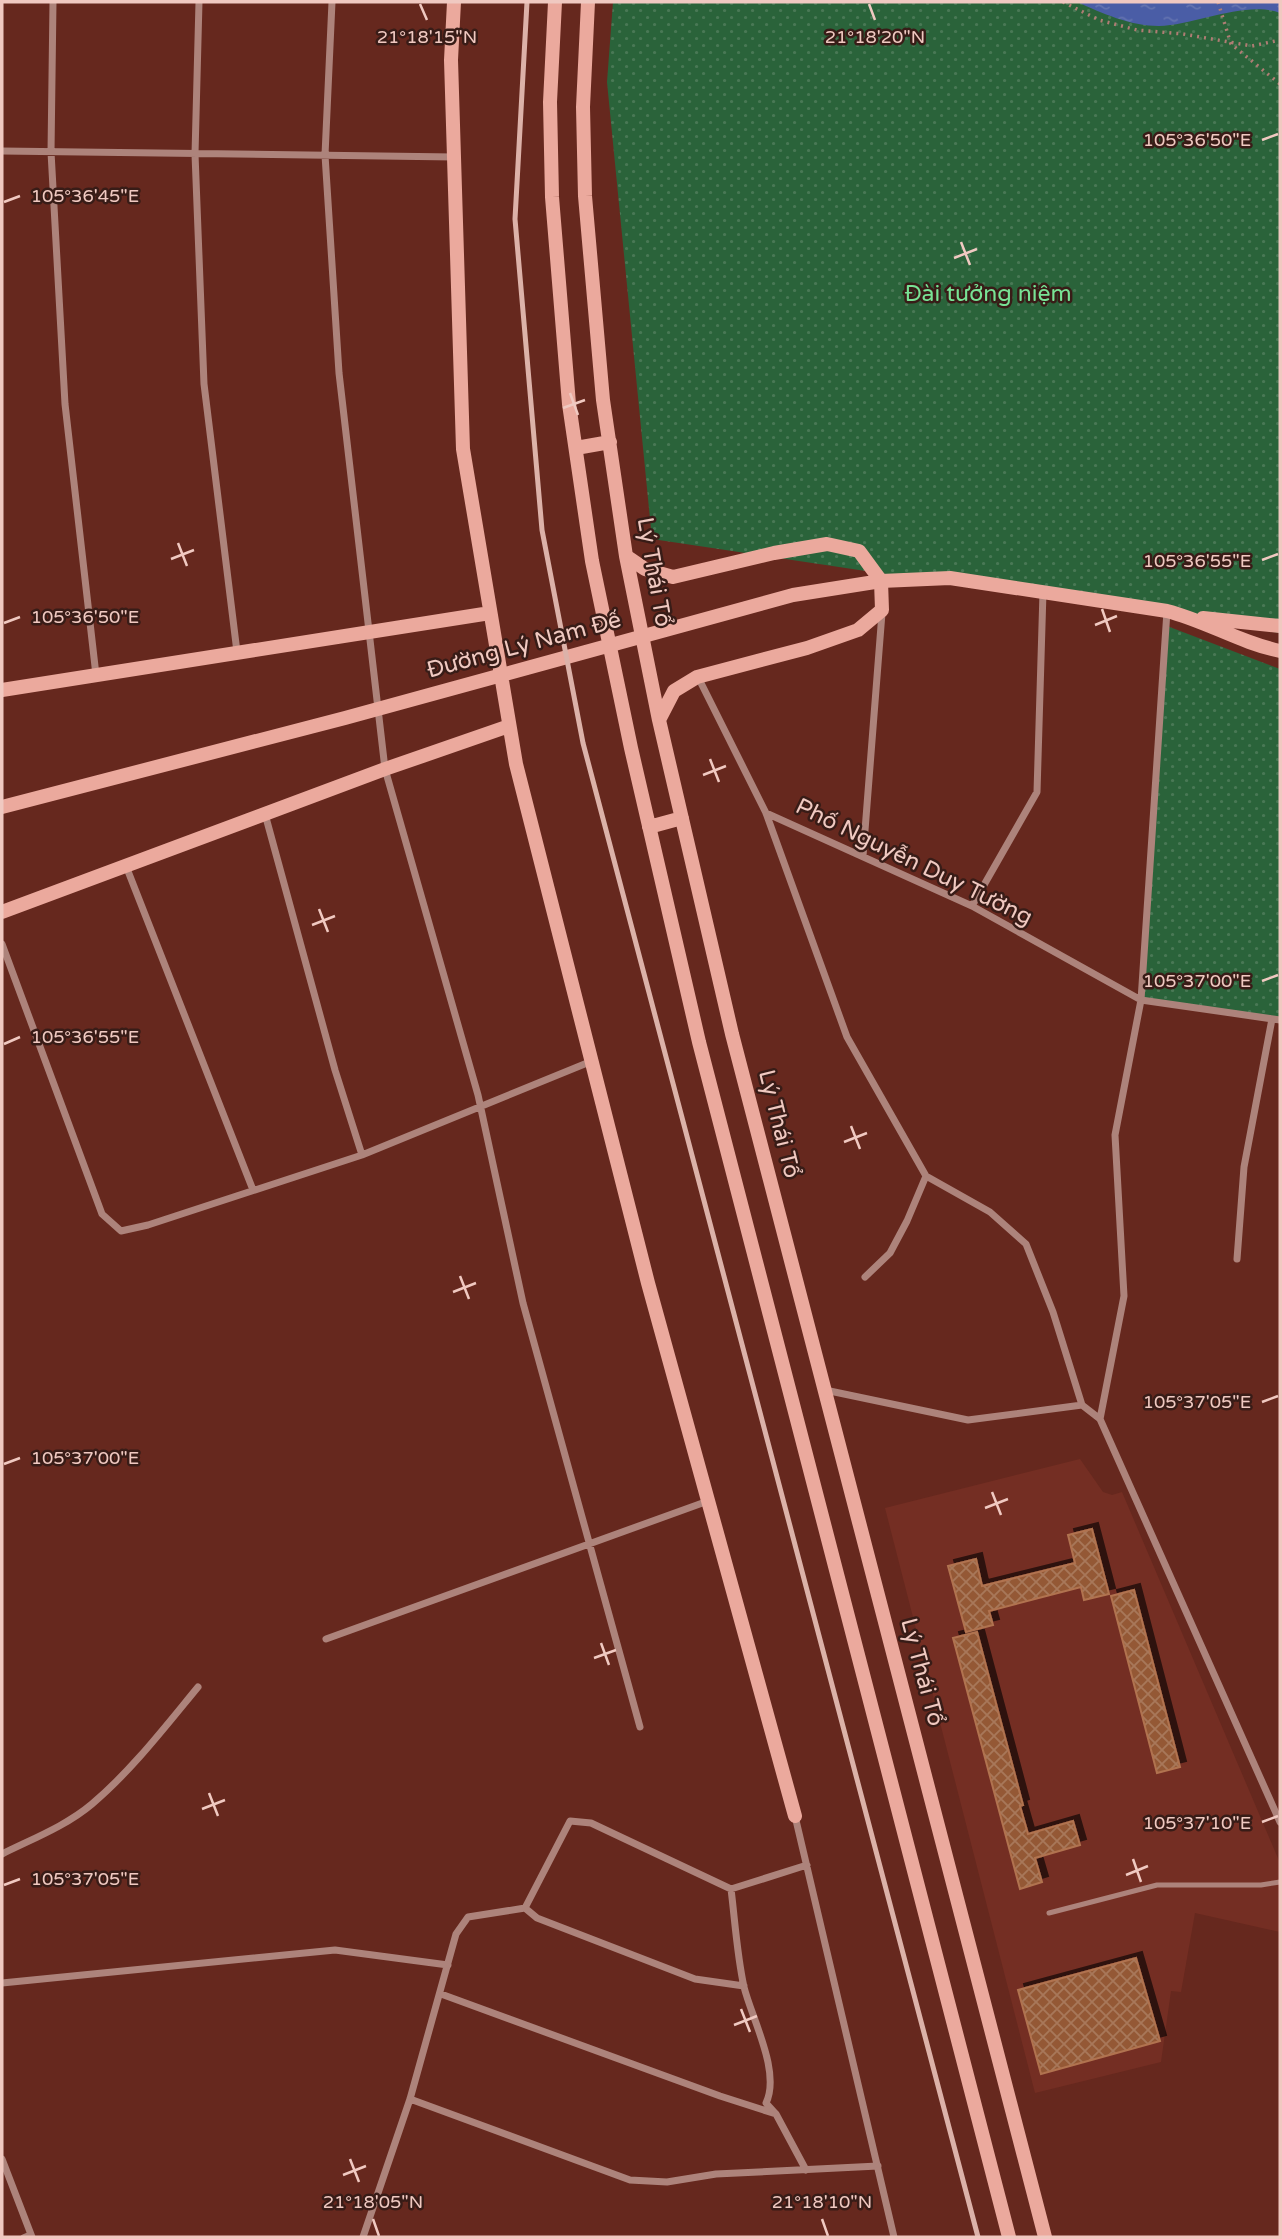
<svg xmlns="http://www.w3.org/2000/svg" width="1282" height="2239" font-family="'Varela Round',sans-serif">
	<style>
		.built { fill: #742e23 }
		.grass { fill: url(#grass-dots) }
		.water { fill: url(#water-ripples) }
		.building { fill: url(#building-cross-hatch); stroke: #b17350; stroke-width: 2; filter: url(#shadow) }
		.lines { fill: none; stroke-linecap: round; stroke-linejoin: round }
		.path { stroke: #af7d74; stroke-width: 3.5; stroke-dasharray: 2 5; stroke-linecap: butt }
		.lane { stroke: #ad837b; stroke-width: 5 }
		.street { stroke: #ad837b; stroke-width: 7 }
		.secondary { stroke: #eba99d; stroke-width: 14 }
		.rail { stroke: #dcb2a9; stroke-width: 5 }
		.ticks { fill: none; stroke: #f0c9c1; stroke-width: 2.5 }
		.labels { text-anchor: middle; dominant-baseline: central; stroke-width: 5; stroke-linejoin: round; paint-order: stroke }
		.park-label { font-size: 23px; fill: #78e395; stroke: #381c17 }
		.street-label { font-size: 23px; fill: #f0c9c1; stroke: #381c17 }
		.ticks-label { font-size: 18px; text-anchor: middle; fill: #f0c9c1; stroke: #381c17; stroke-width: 5; stroke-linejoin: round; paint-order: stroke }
	</style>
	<defs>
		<pattern id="grass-dots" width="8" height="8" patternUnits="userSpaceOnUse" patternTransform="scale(1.75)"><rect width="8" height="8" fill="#2a633a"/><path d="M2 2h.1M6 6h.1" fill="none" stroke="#497855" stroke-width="1.8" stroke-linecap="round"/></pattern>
		<pattern id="water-ripples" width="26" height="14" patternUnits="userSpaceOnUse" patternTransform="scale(1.75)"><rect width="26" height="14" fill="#4a5da6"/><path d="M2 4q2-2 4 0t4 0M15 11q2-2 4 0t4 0" fill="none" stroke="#6473b0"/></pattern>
		<pattern id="building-cross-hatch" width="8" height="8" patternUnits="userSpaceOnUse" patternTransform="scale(1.75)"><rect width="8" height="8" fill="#945936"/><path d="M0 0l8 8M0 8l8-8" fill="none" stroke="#a8775a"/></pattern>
		<filter id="shadow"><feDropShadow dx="6" dy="-6" stdDeviation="0" flood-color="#0009"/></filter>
	</defs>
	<rect width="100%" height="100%" fill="#66281e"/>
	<path class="built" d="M1080,1459l23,33 9,3 10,-3 158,371v69l-85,-19 -14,79 -10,-1 -10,71 -126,31 -150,-585z"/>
	<path class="grass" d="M613,2h667v631l-628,-94 -45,-457z
		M1167,626l113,43v349l-139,-18z"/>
	<path class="water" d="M1077,2h203v11c-34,-13 -84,12 -121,13 -29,0 -57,-13 -82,-24z"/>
	<path class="building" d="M1092,1529l17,65 -25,6 -3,-13 -92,24 4,14 -27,7 -18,-66 28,-7 6,27 93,-23 -7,-28z
		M1134,1590l46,177 -23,6 -46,-177z
		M977,1632l46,173 -3,1 8,28 45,-13 7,24 -45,13 7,24 -22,7 -67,-251z
		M1136,1958l24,83 -119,33 -23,-84z"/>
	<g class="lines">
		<path class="path" d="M1063,2l36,18 38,10 46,4 69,12 28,-6
			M1218,2l13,42 49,40"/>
		<path class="lane" d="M1049,1913l108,-28h104l19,-3
			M23,2237l7,-3"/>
		<path class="street" d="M53,2l-2,150 14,252 31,271
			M199,2l-4,152 9,230 33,268
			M332,2l-7,153 14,218 46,396 93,326 45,208 117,424
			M2,151l452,6
			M698,677l68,136 81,224 79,139 64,36 36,32 27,68 29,93 18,14 180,403
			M766,813l206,93 169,94 139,20
			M265,814l70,256 27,85
			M863,856l19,-243
			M126,866l127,324
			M972,906l65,-114 6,-200
			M2,944l100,270 19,17 27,-6 214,-70 230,-94
			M1237,1259l7,-92 28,-148
			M865,1277l25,-24 17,-32 19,-45
			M825,1390l143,30 114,-15
			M1100,1419l24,-123 -9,-161 26,-135 26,-389
			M326,1639l382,-138
			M795,1816l99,421
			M2,1854c30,-15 64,-28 90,-50 40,-34 73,-77 106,-117
			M731,1889l76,-24
			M2,1983l333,-33 113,15
			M441,1994l279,102 56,18 -10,-11c15,-31 -14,-84 -22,-116 -7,-32 -9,-66 -13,-98l-140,-66 -21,-2 -45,87
			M410,2099l220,81 37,2 49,-8 162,-8
			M776,2114l30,56
			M2,2159l30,78
			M363,2237l47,-138 46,-165 12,-17 57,-9 12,10 158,61 49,7"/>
		<path class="secondary" d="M454,2l-3,58 12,389 53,315 132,519 147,533
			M555,2l-5,100 2,95 17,207 23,157 39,187 68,294 310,1195
			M588,2l-5,105 2,89 18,204 23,156 33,164 73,314 313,1203
			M576,448l34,-6
			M626,556l19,13 28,8 101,-24 53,-9 32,7 22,30 1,29 -24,20 -51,18 -110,29 -23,14 -15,29
			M1203,618l77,8
			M2,690l488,-77
			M2,807l343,-89 448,-123 88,-14 69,-3 217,33c39,10 74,32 113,40
			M649,827l33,-9
			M2,912l383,-143 124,-43"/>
		<path class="rail" d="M527,2l-12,217 27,311 41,213 395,1494"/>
	</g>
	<path class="ticks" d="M420,4l7,16M869,4l6,16M1262,140l16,-6M4,202l16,-6M961,242l9,23M954,258l23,-9M570,393l8,22M563,408l22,-8M178,543l9,23M171,559l23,-9M1262,560l16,-6M1102,609l8,23M4,623l16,-6M1095,625l22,-9M710,759l9,23M703,775l23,-9M319,909l9,23M312,925l23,-9M1262,981l16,-6M4,1044l16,-7M851,1126l9,23M844,1142l23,-9M460,1276l9,23M453,1292l23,-9M1262,1402l16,-6M4,1464l16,-6M992,1492l9,23M985,1508l23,-9M601,1643l8,22M594,1658l22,-8M209,1793l9,23M202,1809l23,-9M1262,1822l16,-6M1133,1859l8,23M1126,1875l22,-9M4,1885l16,-6M741,2009l9,23M734,2025l23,-9M350,2159l9,23M343,2175l23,-9M373,2219l6,17M822,2219l6,17"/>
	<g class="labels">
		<g class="park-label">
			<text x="988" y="294">Đài tưởng niệm</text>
		</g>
		<g class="street-label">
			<text transform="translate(654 572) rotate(80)">Lý Thái Tổ</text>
			<text transform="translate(524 645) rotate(-15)">Đường Lý Nam Đế</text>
			<text transform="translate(914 862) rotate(26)">Phố Nguyễn Duy Tường</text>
			<text transform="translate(779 1124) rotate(76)">Lý Thái Tổ</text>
			<text transform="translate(922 1672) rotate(75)">Lý Thái Tổ</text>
		</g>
	</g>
	<g class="ticks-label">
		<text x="875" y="43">21°18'20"N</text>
		<text x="427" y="43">21°18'15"N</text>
		<text x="1197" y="146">105°36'50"E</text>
		<text x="85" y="202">105°36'45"E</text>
		<text x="1197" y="567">105°36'55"E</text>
		<text x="85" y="623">105°36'50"E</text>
		<text x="1197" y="987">105°37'00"E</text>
		<text x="85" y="1043">105°36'55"E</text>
		<text x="1197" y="1408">105°37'05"E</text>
		<text x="85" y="1464">105°37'00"E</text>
		<text x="1197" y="1829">105°37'10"E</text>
		<text x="85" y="1885">105°37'05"E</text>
		<text x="373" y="2208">21°18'05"N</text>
		<text x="822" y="2208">21°18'10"N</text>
	</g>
	<rect width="1282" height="2239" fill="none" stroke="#f0c9c1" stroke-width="7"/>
</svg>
